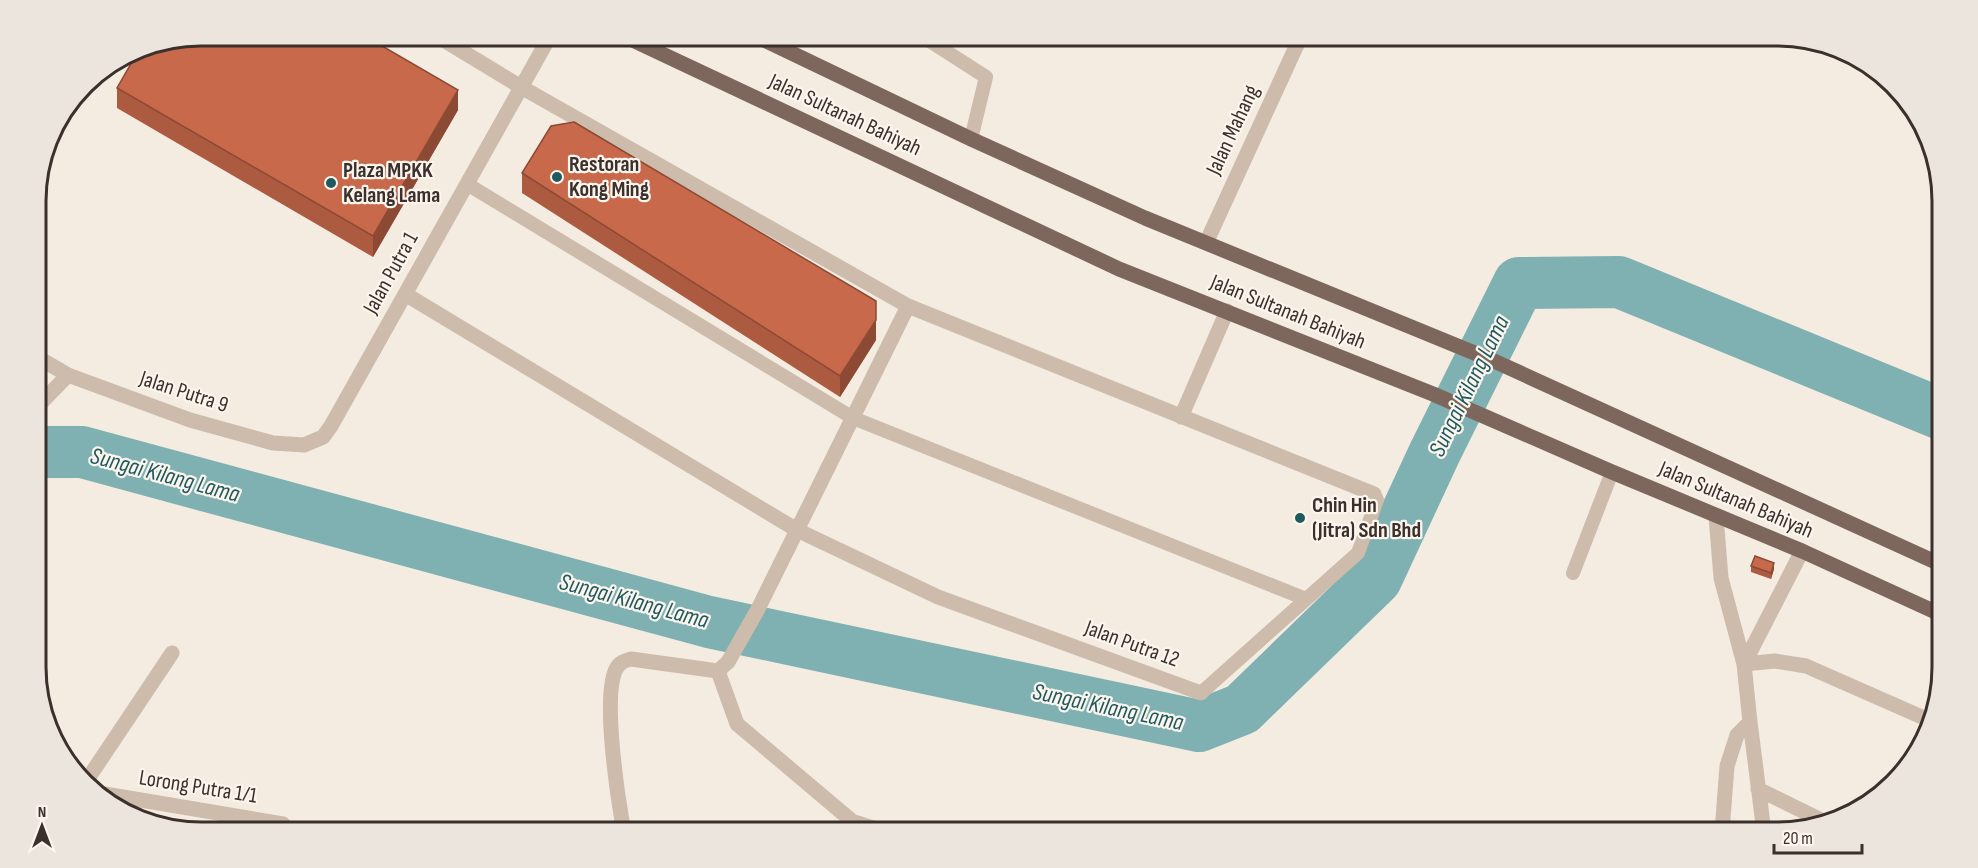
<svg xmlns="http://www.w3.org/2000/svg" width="1978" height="868" font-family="'Sofia Sans Condensed',sans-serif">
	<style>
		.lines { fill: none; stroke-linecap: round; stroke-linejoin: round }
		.river { stroke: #7fb0b2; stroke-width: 52 }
		.service { stroke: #cdbbac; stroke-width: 14 }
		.minor { stroke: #cdbbac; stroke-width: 15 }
		.primary { stroke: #7d675c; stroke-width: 15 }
		.wall { fill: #ac5a40 }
		.shaded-wall { fill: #8c4a34 }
		.building { fill: #c8694b; stroke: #8c4a34; stroke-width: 1.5 }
		.poi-dot { fill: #1f5a5e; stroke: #fbf5ee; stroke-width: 2 }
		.labels { text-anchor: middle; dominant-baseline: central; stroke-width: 4.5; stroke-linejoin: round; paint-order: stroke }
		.street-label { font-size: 22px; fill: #3b302b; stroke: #fbf5ee }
		.poi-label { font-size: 22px; font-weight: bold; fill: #3b302b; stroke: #fbf5ee; text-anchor: start }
		.water-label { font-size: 24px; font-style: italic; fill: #1f5a5e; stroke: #fbf5ee }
		.rim { fill: none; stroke: #3b302b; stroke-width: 3 }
	</style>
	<rect width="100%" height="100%" fill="#f4ebe1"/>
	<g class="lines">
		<path class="river" d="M37,452h45l627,170 490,104 43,-17 134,-130 59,-127 84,-169 100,-1 322,132"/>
		<path class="service" d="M922,36l64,41 -15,62
			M467,184l386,234 453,181
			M1573,573l39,-101
			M1201,693l157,-140 19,-53 -3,-6
			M283,824l10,8"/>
		<path class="minor" d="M437,36l84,51 387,219 466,188
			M1206,243l95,-207
			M405,294l392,236 141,67 263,96
			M37,357l31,18 122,45 83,23 31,2 19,-8 8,-11 219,-390
			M37,407l31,-32
			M1181,417l46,-106
			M1716,516l5,62 23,86 6,58 -13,13 -10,31 -5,66
			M1744,664l31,-3 31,5 125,55
			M1744,664l58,-113
			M718,671l19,53 115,97 33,11
			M1750,722l14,110
			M87,780l85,-127
			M1758,789l63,31
			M105,794l178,30
			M624,832c-6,-33 -22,-135 -8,-163 4,-7 8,-8 15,-10l87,12 10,-9 30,-53 150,-303"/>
		<path class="primary" d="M624,36l495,233 314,125 179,78 190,79 140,64
			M756,36l215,103 174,79 349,143 448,204"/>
	</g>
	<path class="wall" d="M117,88l341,22 -85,147 -256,-149z
		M522,173l354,167 -36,57 -318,-204z
		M1751,566l23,3 -3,10 -20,-7z"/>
	<path class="shaded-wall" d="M458,90v20l-85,147v-21z
		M876,320v20l-36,57v-21z
		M1774,563v6l-3,10v-6z"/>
	<path class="building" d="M201,36h164l93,54 -85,146 -256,-148 23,-40z
		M574,122l302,179v19l-36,56 -318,-203 29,-47z
		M1755,556l19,7 -3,10 -20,-7z"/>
	<g class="poi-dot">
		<circle cx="557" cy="177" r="6"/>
		<circle cx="331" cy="183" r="6"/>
		<circle cx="1300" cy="518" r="6"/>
	</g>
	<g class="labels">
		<g class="street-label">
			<text transform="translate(845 115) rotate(25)">Jalan Sultanah Bahiyah</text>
			<text transform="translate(1233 130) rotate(-65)">Jalan Mahang</text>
			<text transform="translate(391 273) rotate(-61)">Jalan Putra 1</text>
			<text transform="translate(1288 312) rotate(22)">Jalan Sultanah Bahiyah</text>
			<text transform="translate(184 392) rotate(18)">Jalan Putra 9</text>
			<text transform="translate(1736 500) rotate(23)">Jalan Sultanah Bahiyah</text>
			<text transform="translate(1132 644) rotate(20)">Jalan Putra 12</text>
			<text transform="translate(198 787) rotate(9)">Lorong Putra 1/1</text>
		</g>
		<g class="poi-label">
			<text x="569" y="164">Restoran<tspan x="569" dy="25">Kong Ming</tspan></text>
			<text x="343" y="170">Plaza MPKK<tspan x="343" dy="25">Kelang Lama</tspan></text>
			<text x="1312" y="505">Chin Hin<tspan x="1312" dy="25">(Jitra) Sdn Bhd</tspan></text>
		</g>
		<g class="water-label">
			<text transform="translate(1469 386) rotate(-64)">Sungai Kilang Lama</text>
			<text transform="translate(165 475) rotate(15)">Sungai Kilang Lama</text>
			<text transform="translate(634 601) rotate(15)">Sungai Kilang Lama</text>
			<text transform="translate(1108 707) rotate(12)">Sungai Kilang Lama</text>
		</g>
	</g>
	<path d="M0 0H1978V868H0ZM201 46H1777A155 155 0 0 1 1932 201V667A155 155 0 0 1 1777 822H201A155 155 0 0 1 46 667V201A155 155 0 0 1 201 46Z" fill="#ece5de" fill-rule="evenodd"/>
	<path class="rim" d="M201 46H1777A155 155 0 0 1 1932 201V667A155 155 0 0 1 1777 822H201A155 155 0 0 1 46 667V201A155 155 0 0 1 201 46Z"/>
	<g transform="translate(42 826)" stroke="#fbf5ee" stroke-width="4.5" paint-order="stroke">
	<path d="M0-4.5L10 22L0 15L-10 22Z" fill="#3b302b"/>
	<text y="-9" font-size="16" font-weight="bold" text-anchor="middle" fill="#3b302b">N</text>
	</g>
	<path d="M1774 844v9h88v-9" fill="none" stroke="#3b302b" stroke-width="3"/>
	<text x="1783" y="844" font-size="18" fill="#3b302b" stroke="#fbf5ee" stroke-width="4.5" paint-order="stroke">20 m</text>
</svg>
